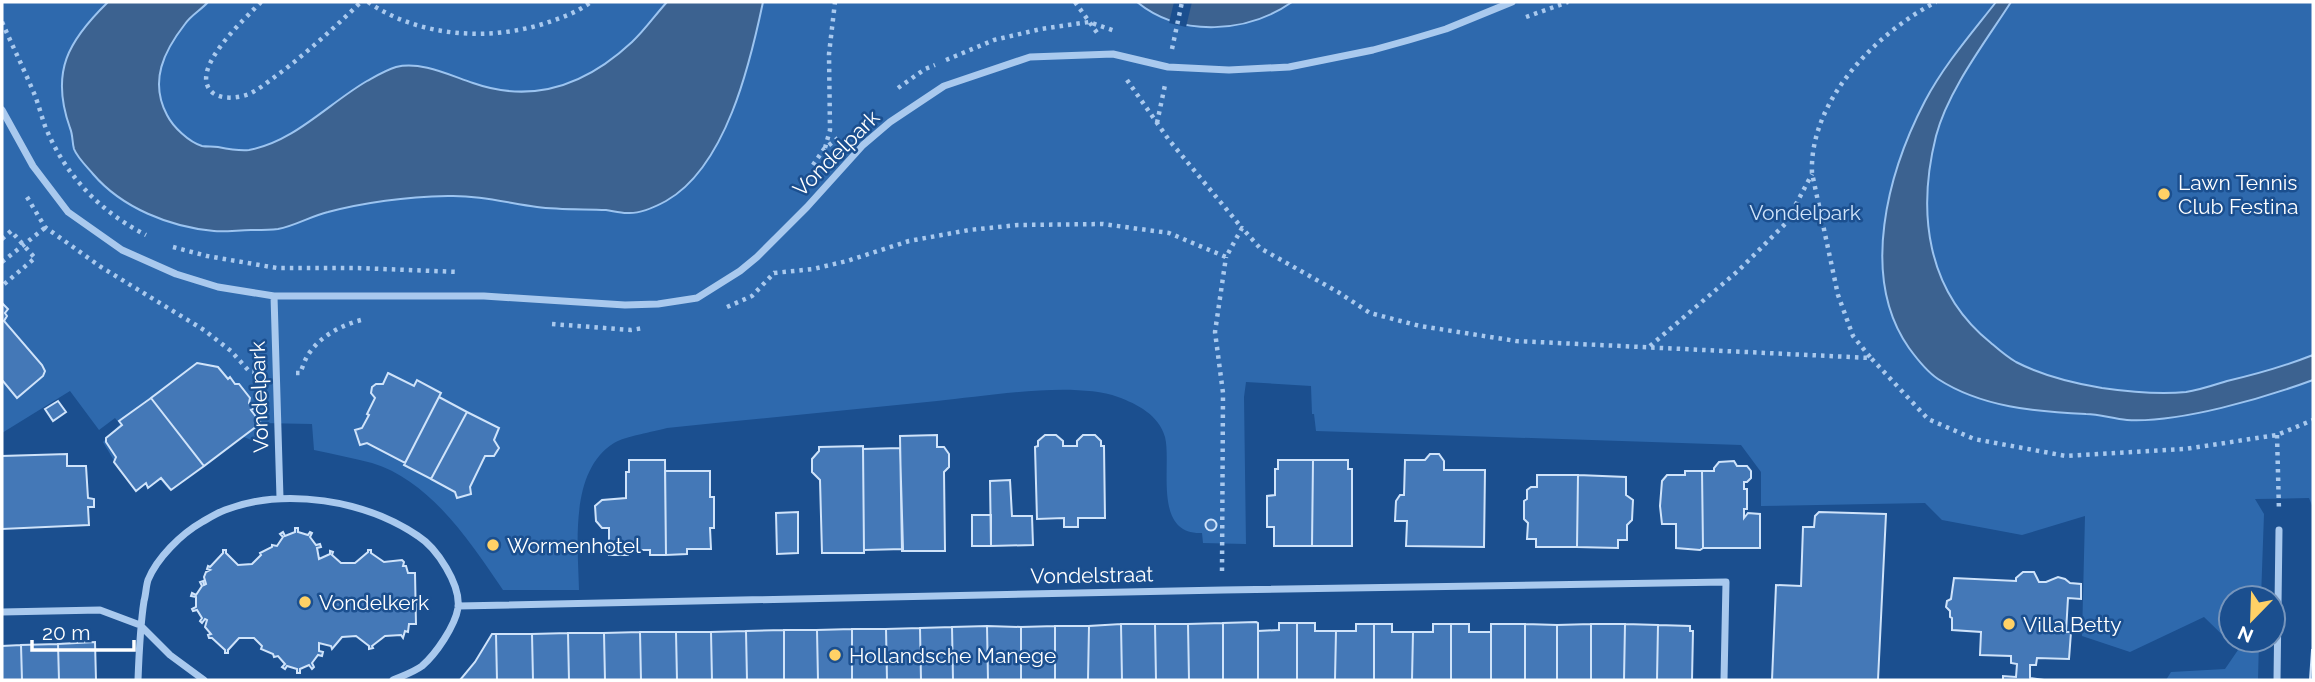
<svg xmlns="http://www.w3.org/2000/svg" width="2315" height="682" font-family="Raleway,sans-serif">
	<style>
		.green { fill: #2e69ad }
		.water { fill: #3c6290; stroke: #9cc4f0; stroke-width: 2 }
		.pier { fill: #1b4f8f }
		.building { fill: #4478b7; stroke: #cfe3fa; stroke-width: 2 }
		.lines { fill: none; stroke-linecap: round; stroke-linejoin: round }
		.path { stroke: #a9c9ee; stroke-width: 4.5; stroke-dasharray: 3.5 5; stroke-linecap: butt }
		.street { stroke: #a9c9ee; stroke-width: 7 }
		.poi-dot { fill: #ffd166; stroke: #1b4f8f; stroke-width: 2.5 }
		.labels { text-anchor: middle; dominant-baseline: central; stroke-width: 5; stroke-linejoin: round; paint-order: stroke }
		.street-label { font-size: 21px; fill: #fff; stroke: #1b4f8f }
		.poi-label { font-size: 21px; fill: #fff; stroke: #1b4f8f; text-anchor: start }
		.park-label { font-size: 21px; fill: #cfe3fa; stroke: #1b4f8f }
	</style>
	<rect width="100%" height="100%" fill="#1b4f8f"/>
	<path class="green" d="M2,2h2311v506l-4,-10 -54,1 9,15 -3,84h-30v42h28l-1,40h-92l5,-8 54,-3 13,-19 -34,-33 -74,35 -48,-16 3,-120 -63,19 -80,-15 -17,-17 -164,3v-34l-20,-27 -425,-14 -2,-17h-2l-1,-28 -65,-4 -2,15 2,147 -43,-1 -1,-10c-50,2 -30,-68 -37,-96 -6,-22 -28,-33 -47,-40 -45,-16 -132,-1 -181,4 -90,9 -180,18 -270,27 -14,4 -41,8 -53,15 -45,28 -36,102 -35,147h-76c-32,-47 -72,-109 -131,-127 -19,-5 -39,-9 -58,-13l-2,-26 -52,-1 -3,19 -16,-6 -72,54 -10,-12 -12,9 -19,-24 -9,6 -16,-27 17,-18 -5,-6 -16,12 -29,-39 -68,42z"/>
	<path class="water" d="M108,2h100c-7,8 -17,13 -23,22 -21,27 -36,57 -18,91 6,12 22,27 35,31 5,1 11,0 16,1 10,2 21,4 31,3 45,-8 80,-47 118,-69 9,-5 19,-11 29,-14 25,-6 53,8 77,16 60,21 113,2 159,-41 13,-12 23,-27 35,-40h96c-13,62 -37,165 -97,199 -11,6 -26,13 -39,12 -7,0 -14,-2 -21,-3 -23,-1 -46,0 -69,-3 -29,-4 -59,-12 -89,-11 -40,1 -82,6 -120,16 -17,4 -33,14 -50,17 -9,1 -18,1 -27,1 -12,0 -25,2 -37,1 -44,-4 -92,-23 -121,-57 -6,-7 -16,-17 -19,-25 -2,-7 -1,-14 -4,-21 -20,-56 -2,-87 38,-126z
		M1137,2h155c-44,31 -111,36 -155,0z
		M1996,2h15c-25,39 -63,88 -75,134 -19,76 -10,155 55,207 7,6 16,14 25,19 27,14 56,21 86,26 28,4 56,7 84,4 14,-2 28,-7 41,-11 30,-7 58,-15 86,-26v25c-49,18 -133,43 -186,40 -14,-1 -27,-6 -41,-6 -50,-2 -105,-7 -148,-35 -12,-8 -21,-20 -29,-31 -50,-71 -21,-176 16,-247 19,-36 46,-67 71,-99z"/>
	<path class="pier" d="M1174,2h18l-6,25 -17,-4z"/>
	<path class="building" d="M2,303l6,6 -3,4 2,3 -3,5 38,44 3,6 -2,5 -26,22 -15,-18z
		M197,363l21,4 10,12 2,-2 5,7h4l11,14 -1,5 5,6 -3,1 10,13 -57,43 -53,-68z
		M388,373l26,13 3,-6 24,13 -36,70 -38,-20 -7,2 -5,-15 7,-2 7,-13 -2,-1 8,-16 -4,-5 1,-6 4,-3h7z
		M439,397l28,15 -36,67 -27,-14z
		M151,398l53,68 -33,24 -10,-12 -13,10 -2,-5 -10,8 -22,-29 2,-5 -10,-15v-4l16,-13 -3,-4z
		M58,401l8,11 -13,9 -8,-12z
		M467,412l32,16 -5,12 5,8 -5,8h-9l-15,31 1,7 -14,4 -2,-6 -24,-13z
		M937,435v12h7l5,7v13l-5,5 1,79h-43l-2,-115z
		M1045,435h11l7,6v5h14v-5l6,-6h12l6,6v5h3l1,72h-27v9h-14v-9l-27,1 -2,-72 3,-1v-5z
		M863,446l1,107h-42l-2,-73 -8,-8v-13l7,-8v-4z
		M900,448l3,101 -39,1 -1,-101z
		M67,454v12h19l2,32 6,1v8h-6l1,18 -87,4v-73z
		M1430,454h9l5,7v9h41l-1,77 -78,-1 1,-25h-12l1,-20 4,-6h4l1,-35h20z
		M629,460h36l1,95h-16v-5h-22v5h-19v-27h-7l-6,-7 -1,-15 7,-6 24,-2v-26h3z
		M1278,460h35l-1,86h-38v-19h-7v-31l8,-1v-26h3z
		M1313,460h35v9h4v77h-40z
		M1734,461l3,5h10l4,5v7l-4,4h-3v7h3v20h-3v9l4,-5 12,1v34h-57l-1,-77h12v-3l5,-6z
		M665,471h45v26h4v31h-4l1,21h-24v5l-21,1z
		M1685,471h17l1,77 -3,2 -24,-2v-24h-14l-2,-18 2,-25 5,-6h18z
		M1537,475h41l-1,72h-41v-8h-9l1,-16 -4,-4v-18l3,-2v-9l4,-3h6z
		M1578,475l48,2v18l7,5 -1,20 -5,5v15h-9v8l-41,-1z
		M1010,480l2,36h20l1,29 -42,1 -1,-65z
		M798,512v41l-21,1 -1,-41z
		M1819,512l67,2 -8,166h-106l4,-95 25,1 2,-59h11l1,-11z
		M972,515h19v31h-19z
		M1205.5 525a5.5 5.5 0 1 1 11 0a5.5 5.5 0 1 1-11 0Z
		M295,528h3v4l10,3 2,-3 2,1 -2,4 6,8 4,-1 1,3 -4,1 2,11 11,-5v-3l3,1 -1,3 9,8h14l13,-11v-2h3v3l13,9 18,-2 2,2 -1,4h3l2,7h7l1,51h-7l-1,8 -3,-1 -2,7 -2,-3 -16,1 -13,10 1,2 -4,1v-3l-13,-10 -14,1 -10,12 -1,-3 -12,-3v8l4,1 -1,4 -4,-1 -6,8 2,4 -2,2 -3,-4 -9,4v4h-3v-4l-10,-3 -2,3 -3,-2 3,-3 -7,-8 -4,1 -1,-3 -12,-5 1,-3 -8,-8h-15l-11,12v3h-3v-3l-13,-12h-3l-1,-3 3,-1 -6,-7 2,-7 -2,-1 -3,4 -2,-2 2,-3 -5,-8 -4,1 -1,-2 4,-2v-10l-5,-1 1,-3 4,2 6,-9 -2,-4 3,-1 1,4 2,-1 -2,-7 2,-5 4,-2 -3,-1 1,-3 2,1 13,-14v-3h3v3l12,12 14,-1 9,-9 -1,-2 12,-6v-2l5,1 6,-9 -3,-3 3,-2 2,4 10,-4z
		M2023,572h11l5,10h7l12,-5 7,2 5,4 11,1v15l-13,-1 -2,34h5l-2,27 -32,-1 -1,7h-6v13l14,2h-41v-4l13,1 1,-13 -6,-1v-7l-31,-1 1,-23 -29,-2v-12l-2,-1v-6l-4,-4 1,-6 4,-2 3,-21 62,3v-3z
		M1256,622l2,1v57h-35v-57z
		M1223,623v57h-34l-1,-56z
		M1279,623h18v57h-39v-49l21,-1z
		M1297,623h18v8h21l-1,49h-38z
		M1121,624h34l1,56h-34z
		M1121,624l1,56h-34l1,-54z
		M1155,624h33l1,56h-33z
		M1356,624h18v56h-39l1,-49h20z
		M1374,624h18v8h21l-1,48h-38z
		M1433,624h18v56h-39l1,-48h20z
		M1451,624h18v8h22v48h-40z
		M1491,624h34v56h-34z
		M1525,624l32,1v55h-32z
		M1591,624v56h-34v-55z
		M1591,624h34l-1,56h-33z
		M1625,624l33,1 -1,55h-33z
		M1658,625l32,1v5h3l-1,49h-35z
		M987,626l1,54h-35l-1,-53z
		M987,626l34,1v53h-33z
		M1055,626h34l-1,54h-33z
		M1055,626v54h-34v-53z
		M952,627l1,53h-32l-1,-52z
		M920,628l1,52h-34l-1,-51z
		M852,629v51h-34l-1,-50z
		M852,629h34l1,51h-35z
		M784,630h33l1,50h-34z
		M784,630v50h-37l-1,-49z
		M746,631l1,49h-35l-1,-48z
		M640,632h36l1,48h-36z
		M640,632l1,48h-36l-1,-47z
		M676,632h35l1,48h-35z
		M568,633h36l1,47h-36z
		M568,633l1,47h-36l-1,-46z
		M492,634h4l1,46h-37l15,-18z
		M496,634h36l1,46h-36z
		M95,642l1,38h-37l-1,-36z
		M58,644l1,36h-37l-1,-35z
		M21,645l1,35h-20v-34z
		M2312,650h1v30h-3z"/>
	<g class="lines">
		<path class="path" d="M261,2c-15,16 -75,69 -48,91 10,7 25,5 36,1 11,-5 21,-14 31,-21 29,-22 55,-46 81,-71
			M368,2c52,36 125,40 184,19 14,-5 27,-10 39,-19
			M1075,2l23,32
			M1526,17l42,-15
			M2,22c10,23 21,45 31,69 5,11 8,24 12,35 20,49 54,85 101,109
			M1172,49l10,-47
			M946,60l48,-20 47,-11 48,-7 26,9
			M1127,80l42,60 73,88
			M898,88l27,-19 10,-4
			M1157,123l8,-38
			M825,148l5,-18 -1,-76 6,-52
			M813,165l11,-16 14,-11
			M27,197l18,30 56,40 103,63 27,21 18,20 7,1
			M2,239l9,-8 24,27 -33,28
			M173,247l34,9 70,12h81l101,4
			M2,262l44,-35
			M774,273l39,-4 34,-8 62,-20 60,-11 49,-5 85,-1 66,9 57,24 16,-29 18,20 78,44 32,21 50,13 96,15 355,17 57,61 46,20 92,17 119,-7 92,-14 36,-15
			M727,307l25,-11 23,-24
			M552,324l79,6 13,-2
			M1650,346l88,-75 48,-48 26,-49
			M1870,357l-17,-21 -15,-41 -26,-122c-3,-72 64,-140 124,-171
			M296,373h4c3,-6 5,-15 10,-21 13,-18 34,-28 55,-33
			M2277,435l2,76
			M1222,571l1,-178 -8,-61 11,-75"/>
		<path class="street" d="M2,110l31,56 35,46 54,38 54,24 42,13 56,9h210l141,9 33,-1 39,-6 43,-27 17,-14 50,-50 56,-62 27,-23 54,-36 86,-29 83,-3 55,13 61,3 60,-3 84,-17 36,-10 37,-11 66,-27
			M274,296l6,202
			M458,606l765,-16 503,-8 -2,98
			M2,612l98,-2 40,15 30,30 34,25
			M138,680c1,-27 2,-53 6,-79 2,-7 2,-15 4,-21 9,-22 33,-46 54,-58 7,-4 15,-9 23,-12 60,-23 140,-10 193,26 19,12 43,49 40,72 -3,18 -22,46 -36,58 -8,6 -20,10 -29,14
			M2277,680l2,-150"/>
	</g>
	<g class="poi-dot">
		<circle cx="2164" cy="194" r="7"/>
		<circle cx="493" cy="545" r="7"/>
		<circle cx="305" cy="602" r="7"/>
		<circle cx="2009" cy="624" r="7"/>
		<circle cx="835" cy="655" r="7"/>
	</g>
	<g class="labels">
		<g class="street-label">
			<text transform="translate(836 153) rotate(-45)">Vondelpark</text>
			<text transform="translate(259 397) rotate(-92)">Vondelpark</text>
			<text transform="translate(1092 575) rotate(-1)">Vondelstraat</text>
		</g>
		<g class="poi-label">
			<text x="2178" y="182">Lawn Tennis<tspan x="2178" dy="24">Club Festina</tspan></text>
			<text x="507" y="545">Wormenhotel</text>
			<text x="319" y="602">Vondelkerk</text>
			<text x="2023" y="624">Villa Betty</text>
			<text x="849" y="655">Hollandsche Manege</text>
		</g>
		<g class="park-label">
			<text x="1805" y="212">Vondelpark</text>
		</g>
	</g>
	<rect width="2315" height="682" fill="none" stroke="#ffffff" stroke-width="7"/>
	<g transform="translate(2252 619) rotate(203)"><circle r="33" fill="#1b4f8f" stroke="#7695bc" stroke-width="2"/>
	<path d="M0-5L12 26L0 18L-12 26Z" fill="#ffd166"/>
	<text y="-10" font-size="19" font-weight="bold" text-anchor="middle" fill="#ffffff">N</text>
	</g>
	<path d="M32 640v10h102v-10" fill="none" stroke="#ffffff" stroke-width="3.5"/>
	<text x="42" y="640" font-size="21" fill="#ffffff" stroke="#1b4f8f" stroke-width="5" paint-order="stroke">20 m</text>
</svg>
